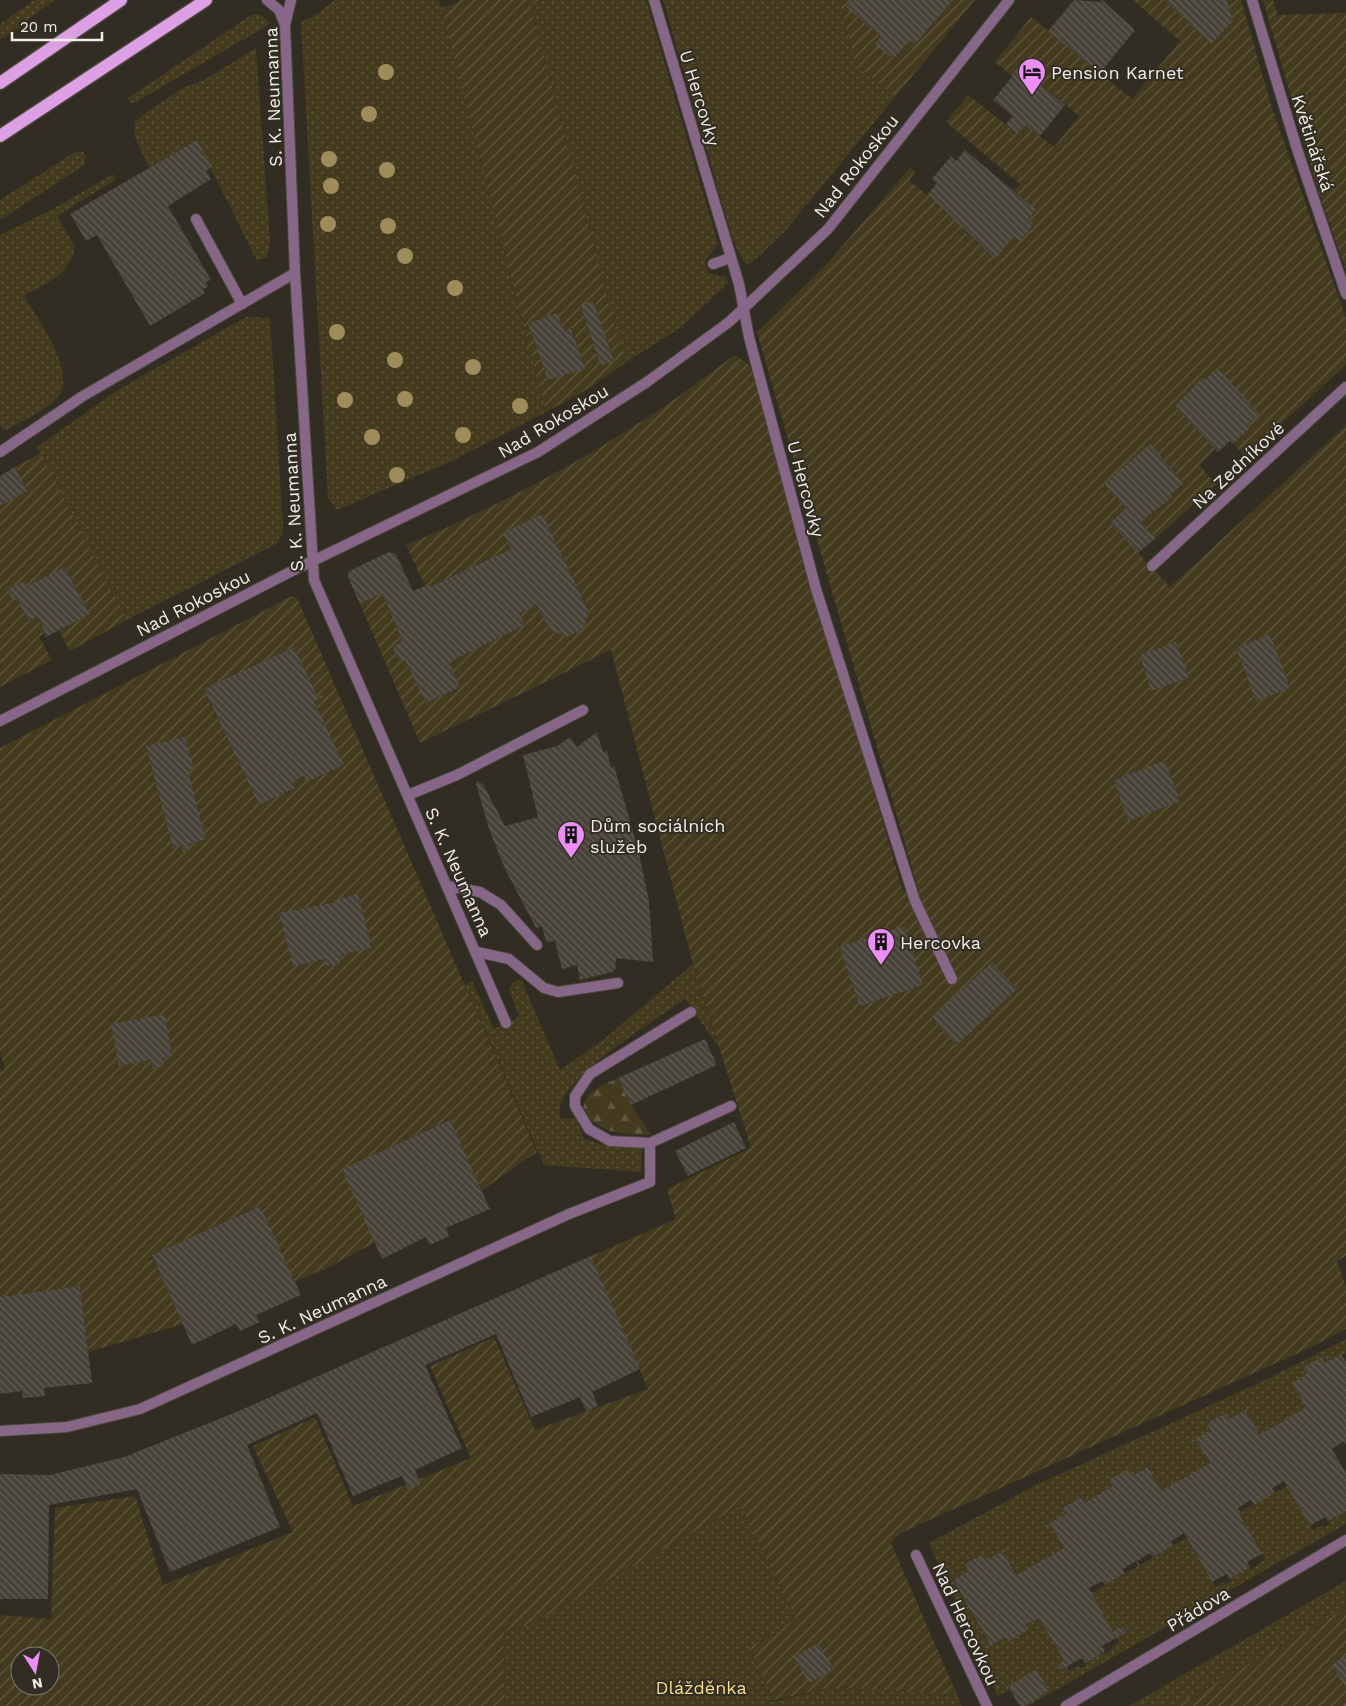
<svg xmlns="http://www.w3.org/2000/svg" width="1346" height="1706" font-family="'Work Sans',sans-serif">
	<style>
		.grass { fill: url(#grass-dots) }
		.forest { fill: url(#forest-firs) }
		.garden { fill: url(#garden-furrows); fill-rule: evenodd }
		.building { fill: url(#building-back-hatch) }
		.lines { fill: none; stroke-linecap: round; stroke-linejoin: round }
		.service-casing { stroke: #4c483d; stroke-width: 12 }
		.minor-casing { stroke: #4c483d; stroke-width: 12 }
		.primary-casing { stroke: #4c483d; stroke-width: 15 }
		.service { stroke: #866788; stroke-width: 10 }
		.minor { stroke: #866788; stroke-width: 10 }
		.primary { stroke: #dea0e4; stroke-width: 12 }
		.tree { fill: #9e8d5b }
		.labels { text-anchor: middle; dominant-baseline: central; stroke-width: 4; stroke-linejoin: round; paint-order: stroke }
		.poi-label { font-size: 18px; fill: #efede6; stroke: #312d22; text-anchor: start }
		.street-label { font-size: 18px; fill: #efede6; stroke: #312d22 }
		.park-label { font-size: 18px; fill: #f7dc89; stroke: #312d22 }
	</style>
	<defs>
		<pattern id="grass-dots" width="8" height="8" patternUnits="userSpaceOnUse" patternTransform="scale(1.25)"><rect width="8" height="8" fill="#443b1e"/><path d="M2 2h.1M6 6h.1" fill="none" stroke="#5f583f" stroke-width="1.8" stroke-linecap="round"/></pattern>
		<pattern id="forest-firs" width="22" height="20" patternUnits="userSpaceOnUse" patternTransform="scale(1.25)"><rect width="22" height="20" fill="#443b1e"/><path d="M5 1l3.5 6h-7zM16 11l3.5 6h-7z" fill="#5f583f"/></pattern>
		<pattern id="garden-furrows" width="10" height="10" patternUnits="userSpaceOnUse" patternTransform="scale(1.25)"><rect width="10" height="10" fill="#443b1e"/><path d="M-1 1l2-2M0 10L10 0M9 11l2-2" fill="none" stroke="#5f583f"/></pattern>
		<pattern id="building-back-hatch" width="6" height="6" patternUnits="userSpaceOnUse" patternTransform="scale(1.25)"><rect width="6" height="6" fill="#474338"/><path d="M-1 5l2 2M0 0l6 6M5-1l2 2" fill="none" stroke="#625e55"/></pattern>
	</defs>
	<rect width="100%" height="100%" fill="#312d22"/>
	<path class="grass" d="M34,0h21l-55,40v-16z
		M335,0h104l107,412 -92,48 -117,50 -9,-12 -27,-476 13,-6z
		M540,0h106l72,244 -13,17 3,12 18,4 2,6 -48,45 -55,35 -88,-333 -6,-26z
		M663,0h176l16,64 40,33 -109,133 -30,29 -9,6 -7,-9 -8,-19z
		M258,14l5,2 7,8 -134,78 -5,1 -4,-4 124,-84z
		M256,48l14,194 -3,15 -10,4 -60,-121 -48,28 -15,-33 1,-14 47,-33 22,-8z
		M75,152h8l3,4 -2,9 -82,54 -2,-1v-18z
		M113,174l2,6 -58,36 18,31c-5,29 -28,35 -51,49 13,22 55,78 33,102 -14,15 -35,23 -53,33l-4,-7v-189l53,-26z
		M246,317l24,1 13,209 -2,10 -5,7 -149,76 -90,-173 84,-59z
		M693,964l26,84 -34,-49c-32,23 -111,70 -124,104 -2,5 -1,11 -1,16l16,-1 8,21 21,6 37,2 -1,25 -97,-7 -79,-180 7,-4 22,48 25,-12 -10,-29 4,-5 8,-4 39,91 43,-30z
		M1346,1339v13l-21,11 -3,-6 -15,17 -15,9 14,24 -46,28 -14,-23 5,-5 -21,12 -5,-6 -17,10 3,7 -22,12 2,2 5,-4 14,24 -49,27 -13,-23 5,-5 -21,13 -4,-7 -18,11 3,6 -29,17 -4,-6 -18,10 4,7 -21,12 1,2 5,-3 13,23 -48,27 -13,-23 5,-4 -21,12 -4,-6 -18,10 3,7 -21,12 -18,-40 105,-57 227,-104z
		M1287,1486l26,44 9,-5 2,2 7,-4 -1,-2 16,-10v13l-318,182h-5l25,-15 -12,-20 -28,16 1,3 -12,6 -12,-34 -37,-77 5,-4 37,63 -6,3 1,2 20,-12 3,5 20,-12 -3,-5 14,-7 25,42 -6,4 3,6 6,-3 3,4 9,-5 2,2 5,-3 -1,-3 19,-10 1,2 6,-4v-2l8,-6 -2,-4 10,-6 -4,-6 -10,6 -21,-39 94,-55 29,49 9,-5 1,2 7,-3 -2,-3 19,-11 2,3 14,-11 -25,-43 2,-1 -1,-3z
		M740,1506l56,114 -47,28 25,52 -11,4 70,-17 124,8 5,11h-457l-2,-74 29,-8z
		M1346,1581v27l-170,98h-47z"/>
	<path class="forest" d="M618,1078l13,27 20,30c-31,-2 -47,1 -68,-24 1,-20 19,-25 35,-33z"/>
	<path class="garden" d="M460,0h80l-9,5 6,25 88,333 -37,26 -42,23 -105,-404 16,-5zM593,301l21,60 -13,5 -21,-60zM556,313l8,18 8,-3 12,40 -36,12 -20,-57z
		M839,0h13l-5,7 34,29 -6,8 18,15 17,-19 5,4 38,-44h22l-80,97 -40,-33z
		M1133,0h31l47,44 22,-23 -6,-21h14l30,105 75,214v46l-101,92 -12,-14 16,-15 -2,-3 12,-11 -41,-46 -31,24 2,2 -14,12 40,43 -16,16 17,19 -60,54 -16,-16 32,-25 -2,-2 14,-12 -34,-39 -46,40 22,24 -16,15 60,64 176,-162v831l-9,5 9,26v42l-39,20 -406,184 -10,10 66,152 -124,-8 -59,13 -25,-52 47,-29 -56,-113 -208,118 -29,8 2,74h-505v-91l51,4 4,-111 80,-12 28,89 130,-53 -40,-86 62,-29 38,89 118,-48 -41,-92 64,-29 41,93 113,-41 -57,-133 85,-37 -9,-30 84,-41 -58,-184 -82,-314 -191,93 -60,-139 22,-11 20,47 -8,7v9l6,4h5l21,43 34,-16 -11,-25 76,-37 -6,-12 18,-8 13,25 17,7 16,-8 6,-18 -47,-97 -39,19 8,16 -79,37h-7l-19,-41c82,-34 164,-77 239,-126 31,-19 60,-43 90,-64l13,9 7,13 148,515 15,-3 -161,-557 67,-65 86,-99 5,4 -6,9 34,26 -1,2 21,17 1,5 31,27 19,-22 6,5 14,-17 -6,-5 7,-10 -21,-18 6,-7 -74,-62 22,-27 50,39 7,-9 29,22 25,-31 -58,-49 -9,9 -17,-14 36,-45 101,82 48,-58zM1270,634l20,54 -34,13 -20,-53zM1176,643l13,35 -38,13 -11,-36zM1165,760l15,40 -52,20 -14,-40zM904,927l19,58 -63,21 -21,-59zM992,962l25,27 -60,56 -25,-27zM20,1656h30v30h-30z
		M1263,0h10l5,15 68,-2v257l-27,-76z
		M41,453l86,167 -57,31 -11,-20 31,-17 -26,-47 -38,20 -3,-6 -16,9 6,11 4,-2 12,21 9,-4 6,18 -5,3 13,23 -52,27v-181l27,-15 -12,-24z
		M292,596l5,2 240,554 -55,38 -33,-70 -107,49 34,73 -53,28 -29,11 -1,-2 6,-3 -6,2 -12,-26 5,-4 -6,3 -19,-41 6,-4 -6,2 -2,-2 -107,49v3l-5,2 6,-1 19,41 -6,3 6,-2 11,23 -94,28 -3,-16 7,-1h-7l-6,-49 -80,11v-229l5,3 -5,-20v-303zM294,647l24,50 5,-2 -9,6 30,64 -36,17 -4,-6 -12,6 3,6 -36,17 -55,-115zM185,737l9,32 -6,1 18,69 -17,5 1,6 -6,2 -2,-7 -9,2 -27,-100zM358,894l14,54 -31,7 -1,8 -11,3 -4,-2 -1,-5 -31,8 -14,-54 57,-11v-2zM165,1014l7,42 -10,2 1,9 -10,2 -2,-9 -32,6z
		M1346,1608v98h-170z"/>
	<path class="building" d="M852,0h101l-38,44 -5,-4 -17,19 -18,-15 6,-8 -35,-29z
		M1074,0l26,2 2,-2 33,30 -35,43 -52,-42z
		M1164,0h63l6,21 -22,23z
		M1020,67l45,38 -25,31 -15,-11 -7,9 -12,-10 7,-8 -20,-16z
		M197,140l15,27 -6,4 5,8 -43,27 43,74 -5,2 2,5 -5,2 2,4 -55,33 -53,-91 -11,6 -16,-27z
		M965,150l71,60 -8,9 6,5 -14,17 -6,-5 -19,23 -67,-65 9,-11 -5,-4 19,-23 5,5z
		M593,301l21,60 -13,5 -21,-61z
		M557,313l7,18 7,-3 14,41 -37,11 -20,-57z
		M1217,368l43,46 -13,11 3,3 -18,16 -2,-3 -12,11 -43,-46 27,-28 2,2z
		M1150,444l34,39 -14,12 2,2 -32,25 16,16 -18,15 -28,-30 16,-15 -22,-24z
		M15,467l12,24 -27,15v-30z
		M542,514l47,98 -6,17 -16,8 -17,-7 -13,-25 -18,8 6,12 -76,37 11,25 -34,16 -21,-43h-5l-6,-4v-9l8,-7 -20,-47 -22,11 -12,-27 1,-6 40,-19 7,2 17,37 12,-5h7l79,-37 -8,-16z
		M64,567l26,47 -44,23 -8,-21 -9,5 -12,-22 -4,2 -6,-11 17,-9 2,6z
		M1270,634l20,54 -34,13 -20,-53z
		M1176,642l13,36 -38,13 -11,-36z
		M294,647l24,50 4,-2 1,2 -9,4 30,64 -37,17 -3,-6 -12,6 3,6 -36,17 -55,-116z
		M597,732l6,20 4,-1 4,17 3,-2 24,83 11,52 4,61 -37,-4 -1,13 -35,9 -3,-15 -15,4 -7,-28 -9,1 -4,-16 -6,2 -31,-59 -16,-40 -13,-45 1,-3 6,3 22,42 33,-9 -15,-62 34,-9 13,-9 7,10z
		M185,737l9,32 -6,1 18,69 -17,5 1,6 -7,2 -1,-7 -9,3 -27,-102z
		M1165,760l15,41 -52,20 -14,-41z
		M358,894l14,54 -31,7 -1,8 -11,3 -4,-2 -1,-5 -31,8 -14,-54 57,-11 -1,-2z
		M904,926l19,59 -63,21 -21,-59z
		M992,962l25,27 -60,56 -25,-27z
		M165,1014l7,42 -10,2 2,9 -11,2 -2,-9 -32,6 -8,-42z
		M705,1039l12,26 -86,40 -13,-27z
		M450,1120l40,89 -44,19 3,8 -19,9 -4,-8 -44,22 -40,-90z
		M734,1122l12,26 -58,28 -13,-25z
		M260,1206l41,89 -45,20 4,7 -20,9 -4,-7 -44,21 -40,-90z
		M591,1256l49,113 -48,23 6,14 -12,5 -6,-14 -49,20 -35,-83 -71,31 37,83 -47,22 6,14 -13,5 -6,-13 -49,20 -36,-83 -70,32 33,82 -110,45 -33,-83 -88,16 -1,94h-48v-125l50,1 74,-18 110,-44z
		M80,1286l12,97 -48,5 1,8 -22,2 -1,-7 -22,3v-97z
		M1346,1351l-4,5 4,6v83l-2,-4 -12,8 14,24v38l-18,10 -3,-4 -15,9 -26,-45 -12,7 3,5 -21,12 -3,-5 -13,8 4,7 -2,1 22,38 -15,8 3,5 -21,12 -2,-5 -15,8 -28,-49 -13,8 3,4 -21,12 -3,-4 -13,8 3,4 -2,1 -2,-5 -13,8 2,4 -20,12 -3,-4 -13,7 24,44 10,-6 4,6 -25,14 3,5 -20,12 -3,-5 -21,12 -3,-6 6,-4 -25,-42 -14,7 3,5 -20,12 -3,-5 -20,12 -1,-2 6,-3 -37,-64 15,-9 -3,-7 18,-10 4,6 21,-13 1,2 -6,3 13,23 48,-27 -13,-23 -5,3 -1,-2 21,-12 -4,-6 19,-11 3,6 29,-17 -4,-6 19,-11 4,7 22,-13 -6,5 13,23 49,-28 -14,-23 -6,4 -1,-2 22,-12 -4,-7 19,-10 4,6 22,-13 -6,6 14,23 46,-28 -14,-24 15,-9 -4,-6 19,-11 3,6z
		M818,1643l16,26 -25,14 -15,-26z
		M1346,1656v32l-14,-23z
		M1036,1669l13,21 -24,16h-5l-12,-19z"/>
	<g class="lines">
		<defs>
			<path id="service" d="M267,0l12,10 6,15
				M654,0l85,284 10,53 67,252 99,312 37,78
				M196,219l46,85
				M713,264l17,-6
				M408,795l49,-20 126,-65
				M447,886l33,6 21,13 36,40
				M477,952l32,7 35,29 14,4 60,-9
				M650,1143l-40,-2 -21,-12 -14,-23v-10l15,-22 101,-62
				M650,1182v-39l81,-37"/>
			<path id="minor" d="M291,0l-6,25 10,248 19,307 192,443
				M1252,0l45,149 49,145
				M0,452l83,-56 212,-123
				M1152,566l194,-179
				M0,721l294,-151 244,-118 109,-70 82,-60 99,-93 181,-229
				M0,1431l67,-4 73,-18 429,-195 81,-32
				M916,1555l71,151
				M1066,1706l280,-166"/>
			<path id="primary" d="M0,83l121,-83
				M0,136l206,-136"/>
		</defs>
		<use href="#service" class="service-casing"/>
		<use href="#minor" class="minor-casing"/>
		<use href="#primary" class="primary-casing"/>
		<use href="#service" class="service"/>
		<use href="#minor" class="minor"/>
		<use href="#primary" class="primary"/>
	</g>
	<g class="tree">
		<circle cx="386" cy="72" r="8"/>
		<circle cx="369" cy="114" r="8"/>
		<circle cx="329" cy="159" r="8"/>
		<circle cx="387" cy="170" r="8"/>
		<circle cx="331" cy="186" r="8"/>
		<circle cx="328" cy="224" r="8"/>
		<circle cx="388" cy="226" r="8"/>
		<circle cx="405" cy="256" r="8"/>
		<circle cx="455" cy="288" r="8"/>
		<circle cx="337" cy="332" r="8"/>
		<circle cx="395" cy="360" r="8"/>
		<circle cx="473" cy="367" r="8"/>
		<circle cx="405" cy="399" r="8"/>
		<circle cx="345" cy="400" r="8"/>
		<circle cx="520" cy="406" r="8"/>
		<circle cx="463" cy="435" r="8"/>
		<circle cx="372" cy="437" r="8"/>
		<circle cx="397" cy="475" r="8"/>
	</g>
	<defs>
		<symbol id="hotel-pin" viewBox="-11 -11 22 30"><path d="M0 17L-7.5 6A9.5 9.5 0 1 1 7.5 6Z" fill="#ee8cf8" stroke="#312d22"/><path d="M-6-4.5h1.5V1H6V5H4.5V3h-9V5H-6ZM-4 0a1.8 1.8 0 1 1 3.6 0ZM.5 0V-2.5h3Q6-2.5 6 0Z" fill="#111"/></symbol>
		<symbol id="building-pin" viewBox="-11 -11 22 30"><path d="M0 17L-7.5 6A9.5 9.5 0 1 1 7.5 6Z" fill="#ee8cf8" stroke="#312d22"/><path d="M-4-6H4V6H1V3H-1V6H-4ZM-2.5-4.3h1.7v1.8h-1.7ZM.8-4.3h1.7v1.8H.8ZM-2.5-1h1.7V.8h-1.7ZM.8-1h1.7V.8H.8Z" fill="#111"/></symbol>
	</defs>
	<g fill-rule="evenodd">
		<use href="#hotel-pin" x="1016" y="56" width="32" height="43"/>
		<use href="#building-pin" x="555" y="819" width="32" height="43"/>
		<use href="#building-pin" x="865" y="926" width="32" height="43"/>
	</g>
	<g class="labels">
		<g class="poi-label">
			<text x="1051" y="72">Pension Karnet</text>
			<text x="590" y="825">Dům sociálních<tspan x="590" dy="21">služeb</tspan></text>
			<text x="900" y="942">Hercovka</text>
		</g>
		<g class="street-label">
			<text transform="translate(273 97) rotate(-92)">S. K. Neumanna</text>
			<text transform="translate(700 98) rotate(73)">U Hercovky</text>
			<text transform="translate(1313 143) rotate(72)">Květinářská</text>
			<text transform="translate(856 166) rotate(-52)">Nad Rokoskou</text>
			<text transform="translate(553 421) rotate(-31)">Nad Rokoskou</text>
			<text transform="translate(1238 465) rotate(-43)">Na Zedníkové</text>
			<text transform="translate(806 489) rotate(75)">U Hercovky</text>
			<text transform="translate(293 502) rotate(-93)">S. K. Neumanna</text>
			<text transform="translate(193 603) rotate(-27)">Nad Rokoskou</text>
			<text transform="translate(459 872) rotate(66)">S. K. Neumanna</text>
			<text transform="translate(322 1309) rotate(-25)">S. K. Neumanna</text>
			<text transform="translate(1198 1609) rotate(-31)">Přádova</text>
			<text transform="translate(966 1624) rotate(65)">Nad Hercovkou</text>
		</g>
		<g class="park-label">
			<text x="701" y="1687">Dlážděnka</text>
		</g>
	</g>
	<g transform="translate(35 1671) rotate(169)"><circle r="24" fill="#312d22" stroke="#7d7a70"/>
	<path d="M0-4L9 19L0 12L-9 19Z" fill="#ee8cf8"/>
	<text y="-8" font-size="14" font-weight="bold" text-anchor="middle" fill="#efede6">N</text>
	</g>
	<path d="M12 32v8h90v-8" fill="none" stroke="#efede6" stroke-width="2.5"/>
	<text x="20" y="32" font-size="15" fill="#efede6" stroke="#312d22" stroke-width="4" paint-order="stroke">20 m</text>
</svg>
